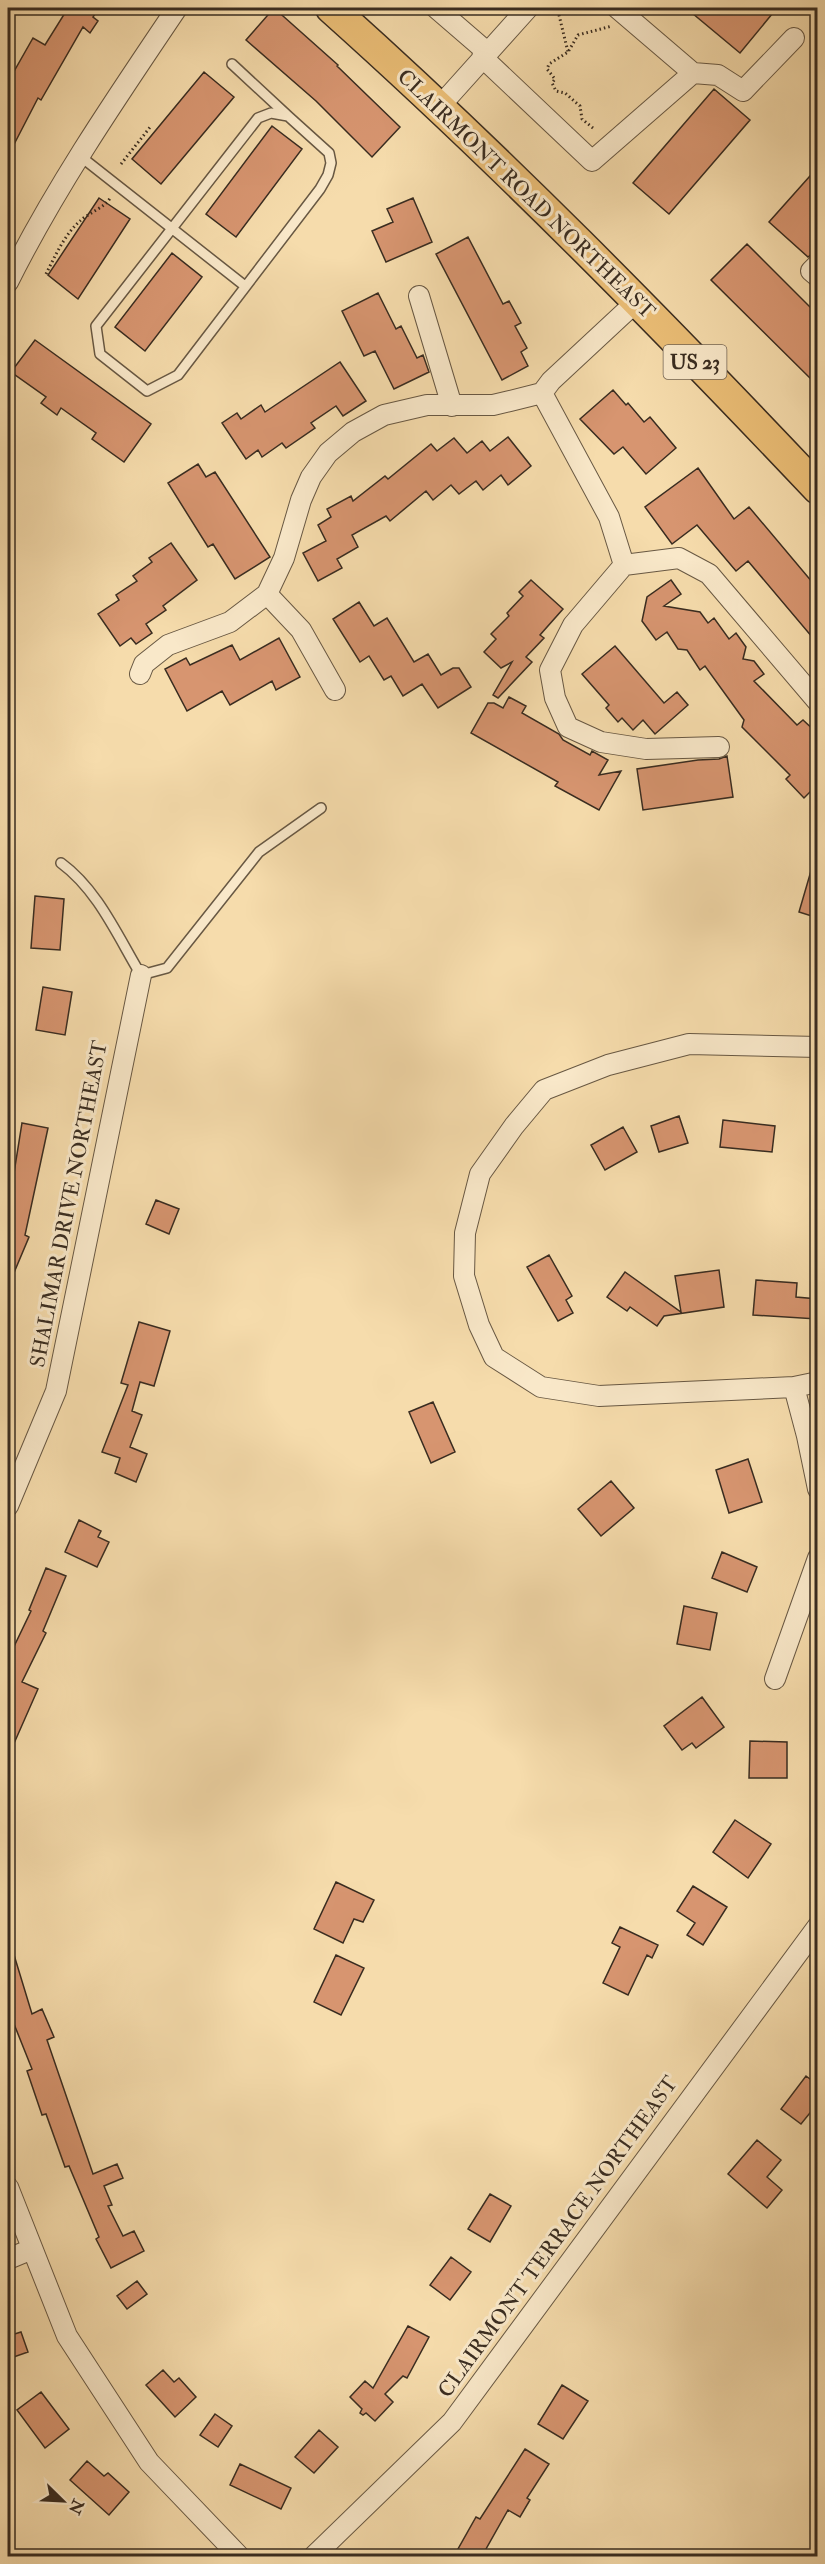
<svg xmlns="http://www.w3.org/2000/svg" width="825" height="2564" font-family="'IM FELL Double Pica',serif">
	<style>
		.building { fill: #d79570; stroke: #392c20; stroke-width: 1.5 }
		.lines { fill: none; stroke-linecap: round; stroke-linejoin: round }
		.service-casing { stroke: #685843; stroke-width: 12 }
		.minor-casing { stroke: #685843; stroke-width: 22 }
		.primary-casing { stroke: #392c20; stroke-width: 33 }
		.path { stroke: #392c20; stroke-width: 3; stroke-dasharray: 1.5 3; stroke-linecap: butt }
		.service { stroke: #f9e8c9; stroke-width: 9 }
		.minor { stroke: #f9e8c9; stroke-width: 20 }
		.primary { stroke: #ebbe76; stroke-width: 30 }
		.labels { text-anchor: middle; dominant-baseline: central; stroke-width: 6; stroke-linejoin: round; paint-order: stroke }
		.shield { fill: #f9e8c9; stroke: #736453; stroke-width: 1.5 }
		.shield-label { font-size: 20px; font-weight: bold; fill: #392c20 }
		.street-label { font-size: 21px; fill: #392c20; stroke: #f9e8c9 }
	</style>
	<rect width="100%" height="100%" fill="#f6dcac"/>
	<filter id="stains"><feTurbulence type="fractalNoise" baseFrequency=".00333" numOctaves="4"/><feColorMatrix values="0 0 0 0 .2 0 0 0 0 .09 0 0 0 0 .02 0 0 0 .5 -.17"/></filter>
	<radialGradient id="worn" r=".72"><stop offset=".6" stop-color="#630" stop-opacity="0"/><stop offset="1" stop-color="#630" stop-opacity=".3"/></radialGradient>
	<path class="building" d="M68,8h31l-6,9 5,4 -8,12 -7,-6 -42,73 -3,-2 -30,58v-74l25,-44 12,7z
		M274,8l64,57 -1,1 63,61 -28,30 -56,-56 -70,-61z
		M686,8h91l-37,45z
		M204,72l30,25 -73,87 -29,-25z
		M714,89l36,31 -81,94 -36,-31z
		M272,126l30,23 -66,88 -30,-23z
		M818,167v82l-10,8 -39,-35z
		M99,198l31,21 -52,80 -30,-24z
		M413,198l19,44 -46,20 -14,-31 21,-9 -6,-13z
		M468,237l35,67 6,-3 12,22 -6,3 12,22 -6,4 7,14 -26,14 -66,-126z
		M747,244l71,71v71l-107,-106z
		M172,253l30,24 -57,74 -30,-24z
		M378,293l18,36 5,-3 16,32 6,-3 6,17 -35,17 -19,-38 -11,5 -22,-45z
		M35,340l116,84 -27,38 -32,-23 4,-6 -35,-25 -4,7 -16,-12 5,-6 -35,-25z
		M340,362l26,39 -23,15 -7,-10 -25,17 4,5 -29,20 -4,-5 -20,14 -4,-7 -12,9 -24,-36 15,-10 4,6 20,-14 4,7z
		M613,390l13,15 2,-2 16,19 6,-5 26,31 -30,26 -23,-27 -9,7 -34,-35z
		M508,437l23,29 -23,19 -7,-10 -18,15 -7,-9 -17,13 -8,-9 -18,15 -7,-9 -36,30 -4,-5 -34,19 6,12 -21,12 5,9 -24,13 -15,-28 23,-12 -8,-16 13,-8 -4,-8 24,-13 2,5 32,-25 3,3 43,-35 6,7 17,-13 13,15 15,-12 8,10z
		M198,464l8,13 9,-5 55,85 -35,22 -22,-35 -5,3 -40,-64z
		M698,468l36,51 15,-12 69,82v55l-70,-83 -12,10 -39,-46 -25,19 -27,-37z
		M171,543l26,37 -34,26 3,4 -20,14 6,9 -16,11 -5,-6 -11,8 -22,-32 21,-14 -3,-5 21,-14 -4,-5 19,-14 -3,-4z
		M531,580l32,29 -23,26 4,3 -18,19 6,5 -34,36 -5,-3 19,-33 -11,6 -17,-16 12,-13 -5,-5 18,-18 -2,-3 16,-17 -4,-4z
		M671,580l10,14 -17,12 36,6 8,11 6,-5 15,21 7,-6 10,14 -3,12 11,2 10,13 -10,7 43,44 6,-5 14,13 -5,6 6,6v39l-14,14 -18,-19 4,-4 -48,-48 2,-7 -39,-54 -5,4 -13,-20 -9,-1 -11,-17 -11,8 -14,-19 5,-24z
		M359,602l15,24 13,-8 27,44 14,-8 13,21 12,-7h6l12,19 -33,21 -16,-24 -19,12 -12,-20 -7,4 -15,-24 -9,6 -27,-43z
		M279,638l21,39 -24,13 -4,-9 -42,24 -8,-14 -35,20 -22,-42 21,-11 4,7 42,-20 8,15z
		M615,646l49,57 13,-11 11,13 -33,29 -12,-14 -10,10 -11,-12 -4,4 -12,-14 3,-3 -27,-31z
		M509,697l17,9 -4,7 37,21 4,6 27,15 2,-4 16,9 -9,15 22,-4 -22,39 -44,-24 3,-4 -87,-49 17,-30h6l9,5z
		M727,756l6,41 -90,13 -6,-41 61,-9 21,-1z
		M813,864h5v54l-19,-6z
		M35,896l29,3 -4,51 -29,-2z
		M43,987l29,5 -7,43 -29,-5z
		M679,1116l9,27 -29,9 -8,-26z
		M723,1120l52,6 -3,26 -52,-5z
		M22,1123l26,5 -23,107 4,2 -21,50v-109l5,1z
		M623,1127l14,25 -32,18 -14,-25z
		M156,1200l23,9 -10,25 -23,-10z
		M549,1255l23,41 -6,4 7,13 -15,8 -31,-54z
		M719,1270l5,37 -60,9 -7,10 -27,-19 -3,4 -20,-14 18,-25 56,40 -6,-36z
		M756,1280l41,3 -1,14 22,2 -1,20 -64,-4z
		M139,1322l31,9 -16,55 -14,-4 -8,29 10,4 -12,32 17,7 -11,28 -21,-9 5,-15 -18,-6 26,-67 -7,-2z
		M433,1402l22,50 -24,11 -22,-51z
		M748,1459l14,43 -33,11 -13,-43z
		M611,1481l23,27 -33,28 -23,-27z
		M79,1520l22,11 -3,6 11,5 -12,25 -32,-15z
		M722,1552l35,15 -10,25 -35,-14z
		M46,1568l20,8 -23,55 3,2 -24,49 16,7 -30,68v-98l23,-48 -2,-1z
		M684,1606l33,7 -7,37 -33,-6z
		M702,1697l22,30 -28,21 -4,-5 -10,7 -18,-24z
		M750,1741l37,1v36h-38z
		M735,1820l36,24 -23,34 -35,-26z
		M336,1882l38,18 -11,22 -9,-3 -11,24 -29,-14z
		M693,1886l34,21 -24,38 -16,-10 8,-12 -18,-12z
		M620,1927l38,18 -6,13 -5,-3 -19,40 -25,-12 17,-36 -8,-4z
		M8,1945h3l21,69 10,-5 12,28 -7,3 46,134 24,-10 6,14 -19,8 8,19 -4,1 15,30 11,-5 10,20 -33,17 -15,-29 3,-2 -30,-71 -4,1 -19,-53 -4,1 -15,-44 5,-2 -24,-60z
		M336,1955l28,13 -23,47 -27,-13z
		M806,2076l12,9v18l-17,21 -20,-15z
		M757,2140l24,20 -14,17 15,13 -15,18 -39,-34z
		M490,2194l21,12 -21,36 -22,-13z
		M451,2257l20,15 -21,28 -20,-15z
		M137,2281l10,13 -20,15 -10,-13z
		M408,2326l21,11 -22,41 -4,-2 -18,18 8,8 -18,19 -9,-8 -3,2 -3,-2 2,-4 -12,-12 15,-16 8,7z
		M21,2332l7,20 -20,7v-23z
		M163,2370l11,12 5,-4 17,19 -21,20 -29,-32z
		M562,2385l26,16 -25,38 -25,-15z
		M41,2392l28,37 -24,19 -28,-38z
		M215,2414l17,12 -14,21 -18,-12z
		M319,2430l19,17 -24,26 -19,-16z
		M525,2449l24,15 -22,34 3,2 -10,17 -12,-7 -26,46h-28l22,-39 4,2z
		M87,2461l17,15 4,-3 21,19 -20,23 -39,-35z
		M240,2464l51,24 -10,21 -51,-24z"/>
	<g class="lines">
		<defs>
			<path id="service" d="M232,64l56,52
				M271,113l17,3 41,37 2,10 -3,12 -8,14 -142,186 -31,16 -47,-37 -4,-28 162,-208z
				M80,156l165,130
				M61,863c37,27 57,74 80,112l26,-7 92,-116 62,-44"/>
			<path id="minor" d="M436,8l51,44
				M617,8l76,65 25,2 25,16 51,-53
				M482,57l110,104 101,-88
				M440,106l88,-98
				M818,264l-7,7 7,6
				M8,282c48,-96 109,-185 169,-274
				M419,296l33,110
				M542,393l67,124 15,48
				M267,594l34,36 34,60
				M140,674l4,-10 24,-19 62,-23 37,-28 17,-36 17,-58 10,-23 17,-24 25,-21 31,-17 43,-10h66l17,-4 32,-8 9,-12 86,-80
				M719,747l-73,2 -45,-7 -33,-15 -13,-29 -5,-28 23,-45 51,-60 55,-7 30,16 109,128
				M818,1047l-129,-3 -81,21 -64,25 -30,36 -34,48 -15,59 -1,43 15,49 15,32 47,30 58,9 195,-9 24,-5
				M794,1387l13,49 11,53
				M8,1506l48,-115 85,-416
				M775,1679l43,-121
				M8,2187l59,149 82,126 90,94
				M8,2259l24,-10
				M314,2556l138,-134 366,-496"/>
			<path id="primary" d="M331,8c170,152 330,315 487,481"/>
		</defs>
		<use href="#service" class="service-casing"/>
		<use href="#minor" class="minor-casing"/>
		<use href="#primary" class="primary-casing"/>
		<path class="path" d="M559,15l9,37
			M593,128l-11,-9 -2,-13 -15,-13 -9,-2 -4,-8 3,-4 -8,-10 2,-5 19,-12 10,-17 34,-9
			M121,164l30,-38
			M46,274c9,-18 19,-40 34,-53 8,-8 26,-14 30,-23"/>
		<use href="#service" class="service"/>
		<use href="#minor" class="minor"/>
		<use href="#primary" class="primary"/>
	</g>
	<g class="labels">
		<rect class="shield" x="663.5" y="345" width="63" height="34" rx="4.5"/>
		<g class="shield-label">
			<text x="695" y="362">US 23</text>
		</g>
		<g class="street-label">
			<text transform="translate(526 194) rotate(44)">CLAIRMONT ROAD NORTHEAST</text>
			<text transform="translate(69 1204) rotate(-79)">SHALIMAR DRIVE NORTHEAST</text>
			<text transform="translate(558 2237) rotate(-54)">CLAIRMONT TERRACE NORTHEAST</text>
		</g>
	</g>
	<rect width="825" height="2564" fill="none" stroke="#f6dcac" stroke-width="30"/>
	<rect x="9" y="9" width="807" height="2546" fill="none" stroke="#392c20" stroke-width="3"/>
	<rect x="15" y="15" width="795" height="2534" fill="none" stroke="#392c20" stroke-width="1.5"/>
	<g transform="translate(63 2501) rotate(114)" stroke="#f9e8c9" stroke-width="4.5" paint-order="stroke">
	<path d="M0-4.5L10 22L0 15L-10 22Z" fill="#392c20"/>
	<text y="-9" font-size="16" font-weight="bold" text-anchor="middle" fill="#392c20">N</text>
	</g>
	<rect width="100%" height="100%" filter="url(#stains)"/>
	<rect width="100%" height="100%" fill="url(#worn)"/>
</svg>
